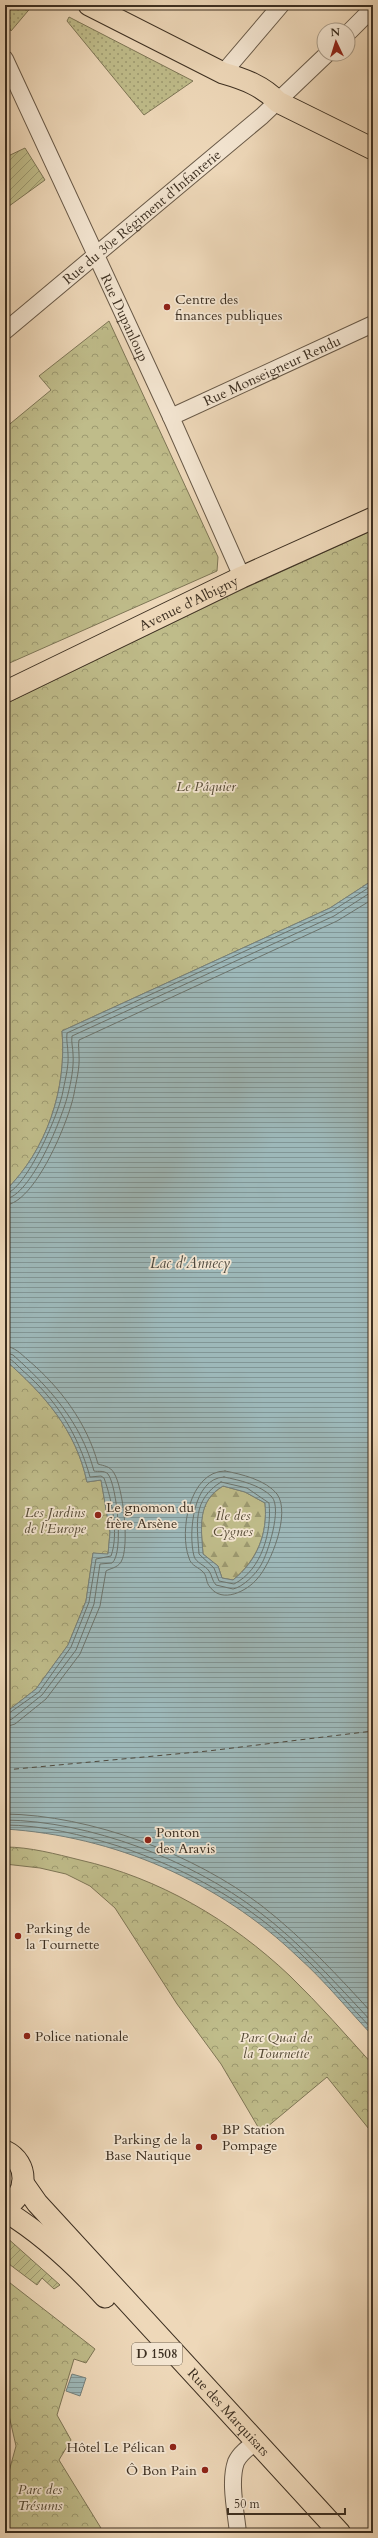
<svg xmlns="http://www.w3.org/2000/svg" width="378" height="2538" font-family="Cardo,serif">
	<style>
		.grass { fill: url(#grass-dots); stroke: #7e7656 }
		.forest { fill: url(#forest-firs); stroke: #7e7656 }
		.park { fill: url(#park-crowns); stroke: #7e7656 }
		.garden { fill: url(#garden-furrows); stroke: #7e7656 }
		.water { fill: url(#water-rules); stroke: #76817c; fill-rule: evenodd }
		.lines { fill: none; stroke-linecap: round; stroke-linejoin: round }
		.shore { stroke: #6c746d; stroke-width: 1 }
		.ferry { stroke: #4f4a3f; stroke-width: 1; stroke-dasharray: 5 4; stroke-linecap: butt }
		.minor-casing { stroke: #685947; stroke-width: 18 }
		.major-casing { stroke: #3c2f21; stroke-width: 23 }
		.minor { stroke: #f4e6d2; stroke-width: 16 }
		.major { stroke: #eed8b9; stroke-width: 21 }
		.poi-dot { fill: #8f2418; stroke: #f4e6d2; stroke-width: 1.5 }
		.labels { text-anchor: middle; dominant-baseline: central; stroke-width: 3.5; stroke-linejoin: round; paint-order: stroke }
		.shield { fill: #f4e6d2; stroke: #736656; stroke-width: 1 }
		.shield-label { font-size: 13px; font-weight: bold; fill: #3c2f21 }
		.street-label { font-size: 14px; fill: #3c2f21; stroke: #f4e6d2 }
		.poi-label { font-size: 14px; fill: #3c2f21; stroke: #f4e6d2; text-anchor: start }
		.park-label { font-size: 14px; font-style: italic; fill: #564b36; stroke: #f4e6d2 }
		.water-label { font-size: 15px; font-style: italic; fill: #4f4a3f; stroke: #f4e6d2 }
	</style>
	<defs>
		<pattern id="grass-dots" width="8" height="8" patternUnits="userSpaceOnUse"><rect width="8" height="8" fill="#bfbc8a"/><path d="M2 2h.1M6 6h.1" fill="none" stroke="#9c9970" stroke-width="1.8" stroke-linecap="round"/></pattern>
		<pattern id="forest-firs" width="22" height="20" patternUnits="userSpaceOnUse"><rect width="22" height="20" fill="#bfbc8a"/><path d="M5 1l3.5 6h-7zM16 11l3.5 6h-7z" fill="#9c9970"/></pattern>
		<pattern id="park-crowns" width="20" height="18" patternUnits="userSpaceOnUse"><rect width="20" height="18" fill="#bfbc8a"/><path d="M2 6a3 3 0 1 1 6 0M12 15a3 3 0 1 1 6 0" fill="none" stroke="#9c9970"/></pattern>
		<pattern id="garden-furrows" width="10" height="10" patternUnits="userSpaceOnUse"><rect width="10" height="10" fill="#bfbc8a"/><path d="M-1 1l2-2M0 10L10 0M9 11l2-2" fill="none" stroke="#9c9970"/></pattern>
		<pattern id="water-rules" width="6" height="5" patternUnits="userSpaceOnUse"><rect width="6" height="5" fill="#9db8b9"/><path d="M0 2.5h6" fill="none" stroke="#819696"/></pattern>
	</defs>
	<rect width="100%" height="100%" fill="#eed8b9"/>
	<filter id="stains"><feTurbulence type="fractalNoise" baseFrequency=".005" numOctaves="4"/><feColorMatrix values="0 0 0 0 .2 0 0 0 0 .09 0 0 0 0 .02 0 0 0 .5 -.17"/></filter>
	<radialGradient id="worn" r=".72"><stop offset=".6" stop-color="#630" stop-opacity="0"/><stop offset="1" stop-color="#630" stop-opacity=".3"/></radialGradient>
	<path class="grass" d="M5,5h28l-22,26 -6,-15z
		M69,17l124,64 -49,34 -77,-94z"/>
	<path class="forest" d="M223,1486l22,6 20,11c3,31 -8,57 -32,77l-11,-2 -4,-12 -15,-12c-2,-28 -7,-51 20,-68z"/>
	<path class="park" d="M109,321l109,236 -1,14 -212,94v-237l46,-38 -12,-14z
		M373,530v350l-43,28 -268,123c5,58 -15,119 -57,160v-487l236,-114z
		M5,1360c39,34 71,70 82,122l14,-2 9,52 -2,23 -15,-2 -7,48 -18,44 -32,44 -31,24z
		M5,1847c25,0 51,7 75,13 79,18 151,60 210,116 29,28 56,59 83,89v69l-46,-57 -66,55 -40,-68 -44,-60 -62,-96 -25,-22 -24,-12 -26,-6 -35,-4z
		M5,2279l90,70 -9,14 -12,-4 -17,56 14,25 -12,20 45,73h-99v-47l11,-40 -11,-48z"/>
	<path class="garden" d="M25,148l20,32 -40,29v-44l4,-2 -3,-6z
		M5,2236l55,49 -6,4 -12,-11 -5,7 -32,-24z"/>
	<path class="water" d="M373,880v1156c-25,-26 -48,-55 -75,-79 -79,-76 -184,-121 -293,-128v-116l31,-24 32,-44 18,-44 7,-48 15,1 2,-22 -9,-52 -14,2c-11,-52 -43,-88 -82,-122v-169c42,-41 62,-102 57,-160l268,-123zM223,1486l22,6 20,11c3,31 -8,58 -32,77l-11,-2 -4,-12 -15,-12c-2,-27 -6,-53 20,-68z
		M72,2374l14,4 -6,18 -14,-5z"/>
	<g class="lines">
		<path class="shore" d="M5,1194c21,-3 55,-83 58,-103 2,-11 6,-25 5,-37 0,-7 -2,-14 -1,-21l265,-122 41,-26
			M5,1199c26,-2 58,-83 63,-105 3,-12 6,-27 5,-40 0,-6 -2,-12 -1,-18l262,-120 39,-25
			M5,1205c30,-1 64,-85 69,-111 2,-12 6,-26 5,-39 0,-5 -1,-10 0,-15l258,-119 36,-22
			M5,1346c10,1 16,8 23,14 32,27 59,63 70,104 6,2 12,2 16,9 9,14 16,74 7,89 -4,6 -10,6 -15,9l-6,35 -20,48 -34,45 -31,25 -10,3
			M5,1352l8,3c36,32 68,67 81,116 4,1 10,-1 14,3 9,12 16,80 4,89l-12,1 -6,40 -18,46 -34,45 -30,24 -7,2
			M5,1357c6,1 12,8 17,13 34,29 56,64 68,107l11,-1 3,2c8,22 15,56 7,78l-15,3 -7,43 -18,45 -32,45 -34,24
			M225,1471c16,3 41,9 52,23 14,19 -6,70 -20,85 -10,12 -35,25 -47,8 -4,-4 -3,-10 -6,-14 -5,-6 -13,-7 -15,-15 -10,-26 0,-87 36,-87z
			M224,1477c15,3 37,8 48,20 10,12 -4,56 -11,68 -5,9 -18,22 -28,24l-17,-4c-4,-4 -4,-10 -7,-14 -4,-6 -13,-8 -15,-15 -6,-23 -1,-78 30,-79z
			M221,1482l26,6 22,15c3,28 -7,67 -35,81l-15,-3 -5,-13 -15,-14c-2,-30 -7,-54 22,-72z
			M5,1814c86,1 189,40 257,92 41,32 76,70 111,108
			M5,1820c85,1 186,40 253,91 43,32 78,73 115,112
			M5,1825c37,0 78,10 113,21 69,23 132,57 184,109 25,24 47,50 71,75"/>
		<path class="ferry" d="M5,1770l203,-19 165,-20"/>
		<defs>
			<g id="minor">
				<path d="M348,33l25,-25"/>
				<path id="s1" d="M5,59l166,358 71,160"/>
				<path d="M223,73l58,-68"/>
				<path id="s2" d="M5,331l257,-215 65,-62"/>
				<path id="s3" d="M171,417l202,-93"/>
				<path d="M238,2533c-2,-21 -9,-51 -2,-71 4,-9 13,-15 20,-20"/>
			</g>
			<g id="major">
				<path d="M89,5l134,68c21,6 40,13 55,29l95,47"/>
				<path id="s4" d="M5,692l237,-115 131,-59"/>
				<path d="M5,2151c25,12 23,44 0,56"/>
				<path id="s5" d="M23,2183l14,20 303,330"/>
				<path d="M5,2211c38,23 70,53 100,86"/>
			</g>
		</defs>
		<use href="#minor" class="minor-casing"/>
		<use href="#major" class="major-casing"/>
		<use href="#minor" class="minor"/>
		<use href="#major" class="major"/>
	</g>
	<g class="poi-dot">
		<circle cx="167" cy="307" r="4"/>
		<circle cx="98" cy="1515" r="4"/>
		<circle cx="148" cy="1840" r="4"/>
		<circle cx="18" cy="1936" r="4"/>
		<circle cx="27" cy="2036" r="4"/>
		<circle cx="214" cy="2137" r="4"/>
		<circle cx="199" cy="2147" r="4"/>
		<circle cx="173" cy="2447" r="4"/>
		<circle cx="205" cy="2470" r="4"/>
	</g>
	<g class="labels">
		<rect class="shield" x="132" y="2343" width="50" height="22" rx="3"/>
		<g class="shield-label">
			<text x="157" y="2354">D 1508</text>
		</g>
		<g class="street-label">
			<text stroke="none"><textPath href="#s2" startOffset="178">Rue du 30e Régiment d'Infanterie</textPath></text>
			<text stroke="none"><textPath href="#s1" startOffset="285">Rue Dupanloup</textPath></text>
			<text stroke="none"><textPath href="#s3" startOffset="111">Rue Monseigneur Rendu</textPath></text>
			<text stroke="none"><textPath href="#s4" startOffset="204">Avenue d'Albigny</textPath></text>
			<text stroke="none"><textPath href="#s5" startOffset="308">Rue des Marquisats</textPath></text>
		</g>
		<g class="poi-label">
			<text x="175" y="299">Centre des<tspan x="175" dy="16">finances publiques</tspan></text>
			<text x="106" y="1507">Le gnomon du<tspan x="106" dy="16">frère Arsène</tspan></text>
			<text x="156" y="1832">Ponton<tspan x="156" dy="16">des Aravis</tspan></text>
			<text x="26" y="1928">Parking de<tspan x="26" dy="16">la Tournette</tspan></text>
			<text x="35" y="2036">Police nationale</text>
			<text x="222" y="2129">BP Station<tspan x="222" dy="16">Pompage</tspan></text>
			<text x="191" y="2139" text-anchor="end">Parking de la<tspan x="191" dy="16">Base Nautique</tspan></text>
			<text x="165" y="2447" text-anchor="end">Hôtel Le Pélican</text>
			<text x="197" y="2470" text-anchor="end">Ô Bon Pain</text>
		</g>
		<g class="park-label">
			<text x="206" y="786">Le Pâquier</text>
			<text x="55" y="1512">Les Jardins<tspan x="55" dy="16">de l'Europe</tspan></text>
			<text x="233" y="1515">Île des<tspan x="233" dy="16">Cygnes</tspan></text>
			<text x="276" y="2037">Parc Quai de<tspan x="276" dy="16">la Tournette</tspan></text>
			<text x="40" y="2489">Parc des<tspan x="40" dy="16">Trésums</tspan></text>
		</g>
		<g class="water-label">
			<text x="190" y="1263">Lac d'Annecy</text>
		</g>
	</g>
	<rect width="378" height="2538" fill="none" stroke="#eed8b9" stroke-width="20"/>
	<rect x="6" y="6" width="366" height="2526" fill="none" stroke="#3c2f21" stroke-width="2"/>
	<rect x="10" y="10" width="358" height="2518" fill="none" stroke="#3c2f21"/>
	<g transform="translate(336 42) rotate(356)"><circle r="19" fill="#f4e6d2" stroke="#aa9d8b"/>
	<path d="M0-3L7 15L0 10L-7 15Z" fill="#8f2418"/>
	<text y="-6" font-size="11" font-weight="bold" text-anchor="middle" fill="#3c2f21">N</text>
	</g>
	<path d="M228 2508v6h117v-6" fill="none" stroke="#3c2f21" stroke-width="2"/>
	<text x="234" y="2508" font-size="12" fill="#3c2f21" stroke="#f4e6d2" stroke-width="3" paint-order="stroke">50 m</text>
	<rect width="100%" height="100%" filter="url(#stains)"/>
	<rect width="100%" height="100%" fill="url(#worn)"/>
</svg>
